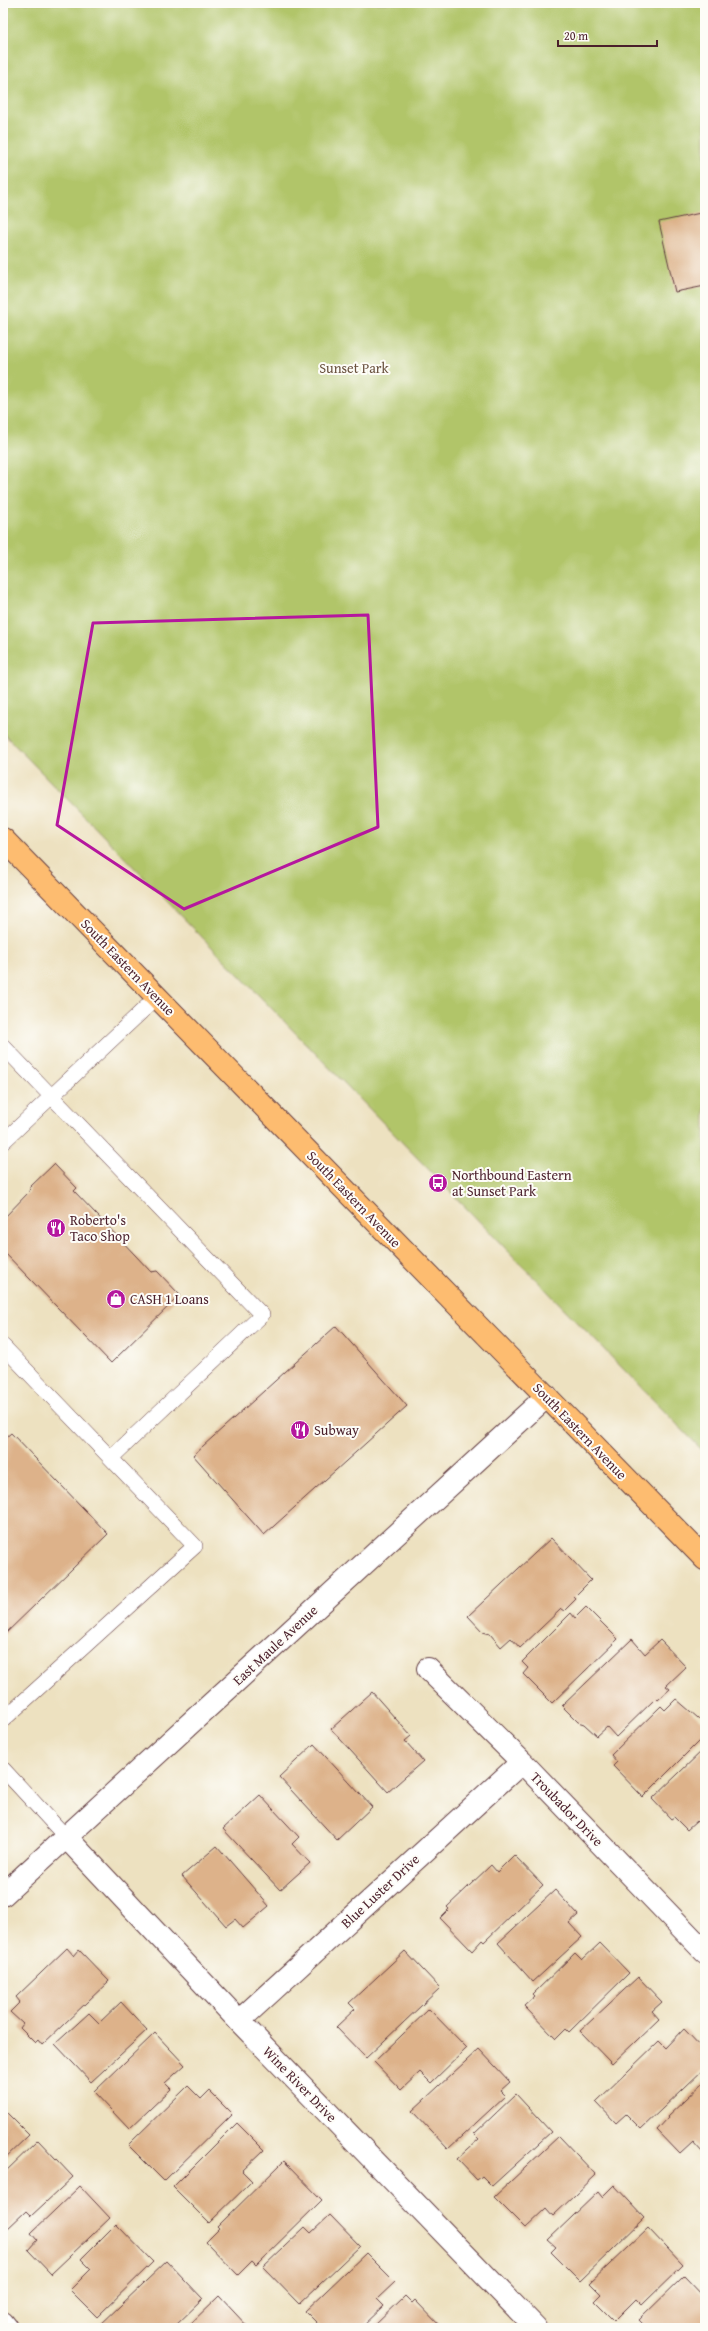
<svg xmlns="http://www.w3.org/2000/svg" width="708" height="2331" font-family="'Gentium Book Plus',serif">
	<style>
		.green { fill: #b1c569; stroke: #7e724a }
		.building { fill: #ddb28a }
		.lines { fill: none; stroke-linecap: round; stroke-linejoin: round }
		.lane-casing { stroke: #623c41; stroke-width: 16 }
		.street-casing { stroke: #623c41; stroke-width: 24 }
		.primary-casing { stroke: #623c41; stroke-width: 24 }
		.lane { stroke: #fff; stroke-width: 15 }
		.street { stroke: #fff; stroke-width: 22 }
		.primary { stroke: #fdbc6f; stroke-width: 22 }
		.marked { fill: none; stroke: #b5179e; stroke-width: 3; stroke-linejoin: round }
		.labels { text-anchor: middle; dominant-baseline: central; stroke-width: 4; stroke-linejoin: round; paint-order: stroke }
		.park-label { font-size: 14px; fill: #69513e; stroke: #fdfcf7 }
		.street-label { font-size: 14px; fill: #4a1f2b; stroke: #fdfcf7 }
		.poi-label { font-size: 14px; fill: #4a1f2b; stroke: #fdfcf7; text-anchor: start }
	</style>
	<rect width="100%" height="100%" fill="#fdfcf7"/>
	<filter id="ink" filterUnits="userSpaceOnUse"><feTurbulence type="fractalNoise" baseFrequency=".025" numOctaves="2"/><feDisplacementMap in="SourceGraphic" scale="8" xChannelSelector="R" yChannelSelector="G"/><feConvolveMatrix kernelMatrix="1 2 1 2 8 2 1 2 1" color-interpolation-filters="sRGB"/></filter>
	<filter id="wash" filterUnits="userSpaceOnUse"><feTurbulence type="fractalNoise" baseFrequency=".012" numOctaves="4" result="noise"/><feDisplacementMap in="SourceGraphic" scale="16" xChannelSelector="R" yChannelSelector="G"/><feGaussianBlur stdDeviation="0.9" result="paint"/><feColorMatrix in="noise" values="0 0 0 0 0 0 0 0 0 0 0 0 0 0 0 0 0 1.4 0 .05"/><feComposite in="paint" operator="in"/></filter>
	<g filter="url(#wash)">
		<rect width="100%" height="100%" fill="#ede1c0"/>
		<path class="green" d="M3,3h702v1450l-702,-720z"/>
		<g id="blocks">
			<path class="building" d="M705,212v74l-30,6 -16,-70z
				M54,1164l23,24 -3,3 45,47 32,34 6,-1 23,24 -69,68 -108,-112v-32l26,-27 1,-5z
				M336,1326l71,80 -143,129 -71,-80z
				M11,1433l97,101 -105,102v-196z
				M551,1538l40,42 -17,17 2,2 -12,12 -3,-2 -41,39 -9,-10 -10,9 -11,-13 -7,-2 -15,-16z
				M586,1607l32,32 -66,64 -29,-29 5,-6 -6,-6 49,-49 4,5z
				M632,1639l13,15 15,-14 26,27 -20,19 4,3 -12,11 -2,-2 -40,39 -9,-10 -10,9 -13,-12 -6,-2 -16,-16z
				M372,1692l39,44 -6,5 18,20 -35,31 -57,-63z
				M676,1699l29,25 -2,4 2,7 -62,62 -30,-31 4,-4 -6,-7 50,-49 4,4z
				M314,1744l58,63 -35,33 -58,-63z
				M705,1748v81l-8,-8 -10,9 -13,-13 -3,2 -19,-20z
				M260,1795l39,42 -7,7 18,19 -30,27 -57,-61z
				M217,1846l52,60 -26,22 -8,-9 -9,7 -44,-50z
				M514,1855l29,30 -59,57 -2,-2 -10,11 -32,-33 9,-9 -2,-2 44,-42 6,7z
				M555,1890l23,25 -9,8 13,14 -49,45 -35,-39z
				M600,1943l29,30 -60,59 -3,-3 -10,10 -32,-33 11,-10 -2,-2 42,-41 7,7z
				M67,1948l7,8 5,-6 30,31 -67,64 -4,-5 -3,3 -15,-15 3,-4 -13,-12 10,-10 -4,-5z
				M405,1951l35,37 -74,70 -30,-31 19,-18 -6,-6z
				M638,1977l24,25 -10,9 7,8 -47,45 -32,-33z
				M121,2002l26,28 -56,52 -36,-38 34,-31 10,10z
				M429,2009l38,39 -36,35 -11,-11 -19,18 -27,-28z
				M684,2029l21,22v17l-64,61 -15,-15 -10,9 -20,-21 63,-61 7,7z
				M155,2033l30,32 -20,18 6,6 -42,40 -35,-37z
				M479,2049l31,33 -10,9 5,5 -57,53 -36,-38z
				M705,2081v70l-2,2 -10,-11 -13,12 -23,-24 11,-12 -1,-1z
				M188,2086l13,13 8,-8 23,23 -68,67 -36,-36z
				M516,2094l35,38 -59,54 -10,-10 -5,4 -20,-21 22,-20 -5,-5z
				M3,2109l26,26 -26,25z
				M237,2123l27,27 -22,21 10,10 -43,42 -36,-36z
				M559,2136l37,39 -43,41 -7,-8 -21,20 -31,-31z
				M38,2140l35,37 -42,39 -5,-5 -20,19 -3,-3v-53z
				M284,2161l38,39 -66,65 -4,-4 -14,14 -32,-33 13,-13 -2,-2z
				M614,2185l31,33 -65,63 -29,-29 5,-5 -8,-7 50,-48 4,5z
				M80,2186l30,32 -59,56 -23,-24 9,-10 -6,-7z
				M330,2215l30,31 -61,58 -36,-37 42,-40 6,6z
				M116,2224l37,38 -56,55 -27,-27 21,-21 -10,-10z
				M648,2228l35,37 -41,40 -6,-6 -22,22 -20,-20 7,-7 -11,-11z
				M366,2253l29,29 -18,17 7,7 -23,22h-39l-17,-17z
				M167,2261l36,38 -30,29h-74l-1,-1z
				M684,2276l21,22v30h-58l-8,-8z
				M219,2296l30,32h-63z
				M405,2296l7,7 3,-3 27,28h-70z"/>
		</g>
	</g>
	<g filter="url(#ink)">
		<use href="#blocks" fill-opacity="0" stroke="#623c41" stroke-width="1"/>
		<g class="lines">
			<defs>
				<path id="lane" d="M3,1046l259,269 -151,143
					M3,1142l154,-145
					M3,1346l192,200 -192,174
					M3,1769l63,68"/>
				<path id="street" d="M428,1669l94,93 183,190
					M66,1837l173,184 297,307
					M3,1895l544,-499
					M239,2021l283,-259
					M3,2323l4,5"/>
				<path id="primary" d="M3,839l702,720"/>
			</defs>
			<use href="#lane" class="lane-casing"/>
			<use href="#street" class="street-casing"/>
			<use href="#primary" class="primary-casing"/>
			<use href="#lane" class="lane"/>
			<use href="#street" class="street"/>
			<use href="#primary" class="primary"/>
		</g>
	</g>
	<path class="marked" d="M368,615l10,212 -194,82 -127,-84 36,-202z"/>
	<defs>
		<symbol id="bus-disc" viewBox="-11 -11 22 22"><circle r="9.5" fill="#b5179e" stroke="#fdfcf7"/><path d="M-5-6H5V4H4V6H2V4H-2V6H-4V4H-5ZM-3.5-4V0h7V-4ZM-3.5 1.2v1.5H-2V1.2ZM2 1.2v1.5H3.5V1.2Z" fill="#fff"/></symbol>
		<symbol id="restaurant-disc" viewBox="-11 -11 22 22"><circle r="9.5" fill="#b5179e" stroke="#fdfcf7"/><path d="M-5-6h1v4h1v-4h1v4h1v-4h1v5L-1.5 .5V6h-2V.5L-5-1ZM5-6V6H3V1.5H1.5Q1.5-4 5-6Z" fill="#fff"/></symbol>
		<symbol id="shop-disc" viewBox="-11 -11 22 22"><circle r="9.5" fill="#b5179e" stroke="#fdfcf7"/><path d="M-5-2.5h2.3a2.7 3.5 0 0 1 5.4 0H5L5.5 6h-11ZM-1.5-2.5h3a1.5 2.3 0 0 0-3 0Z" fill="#fff"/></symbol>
	</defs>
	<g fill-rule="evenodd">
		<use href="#bus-disc" x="427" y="1172" width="22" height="22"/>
		<use href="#restaurant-disc" x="45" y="1217" width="22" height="22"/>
		<use href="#shop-disc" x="105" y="1288" width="22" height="22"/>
		<use href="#restaurant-disc" x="289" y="1419" width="22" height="22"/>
	</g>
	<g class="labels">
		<g class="park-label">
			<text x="354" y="368">Sunset Park</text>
		</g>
		<g class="street-label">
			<text transform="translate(128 967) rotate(46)">South Eastern Avenue</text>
			<text transform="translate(354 1199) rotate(46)">South Eastern Avenue</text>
			<text transform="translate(580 1431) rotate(46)">South Eastern Avenue</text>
			<text transform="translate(275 1645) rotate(-43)">East Maule Avenue</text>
			<text transform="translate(567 1809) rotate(46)">Troubador Drive</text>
			<text transform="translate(380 1891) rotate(-43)">Blue Luster Drive</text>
			<text transform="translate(300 2084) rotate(46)">Wine River Drive</text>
		</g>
		<g class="poi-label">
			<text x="452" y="1175">Northbound Eastern<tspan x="452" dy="16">at Sunset Park</tspan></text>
			<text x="70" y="1220">Roberto's<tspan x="70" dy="16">Taco Shop</tspan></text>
			<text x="130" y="1299">CASH 1 Loans</text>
			<text x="314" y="1430">Subway</text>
		</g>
	</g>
	<rect width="708" height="2331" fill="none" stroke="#fdfcf7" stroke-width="16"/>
	<path d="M558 40v6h99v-6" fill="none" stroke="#4a1f2b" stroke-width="2"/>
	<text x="564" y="40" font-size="12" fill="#4a1f2b" stroke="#fdfcf7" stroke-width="3" paint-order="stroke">20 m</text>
</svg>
